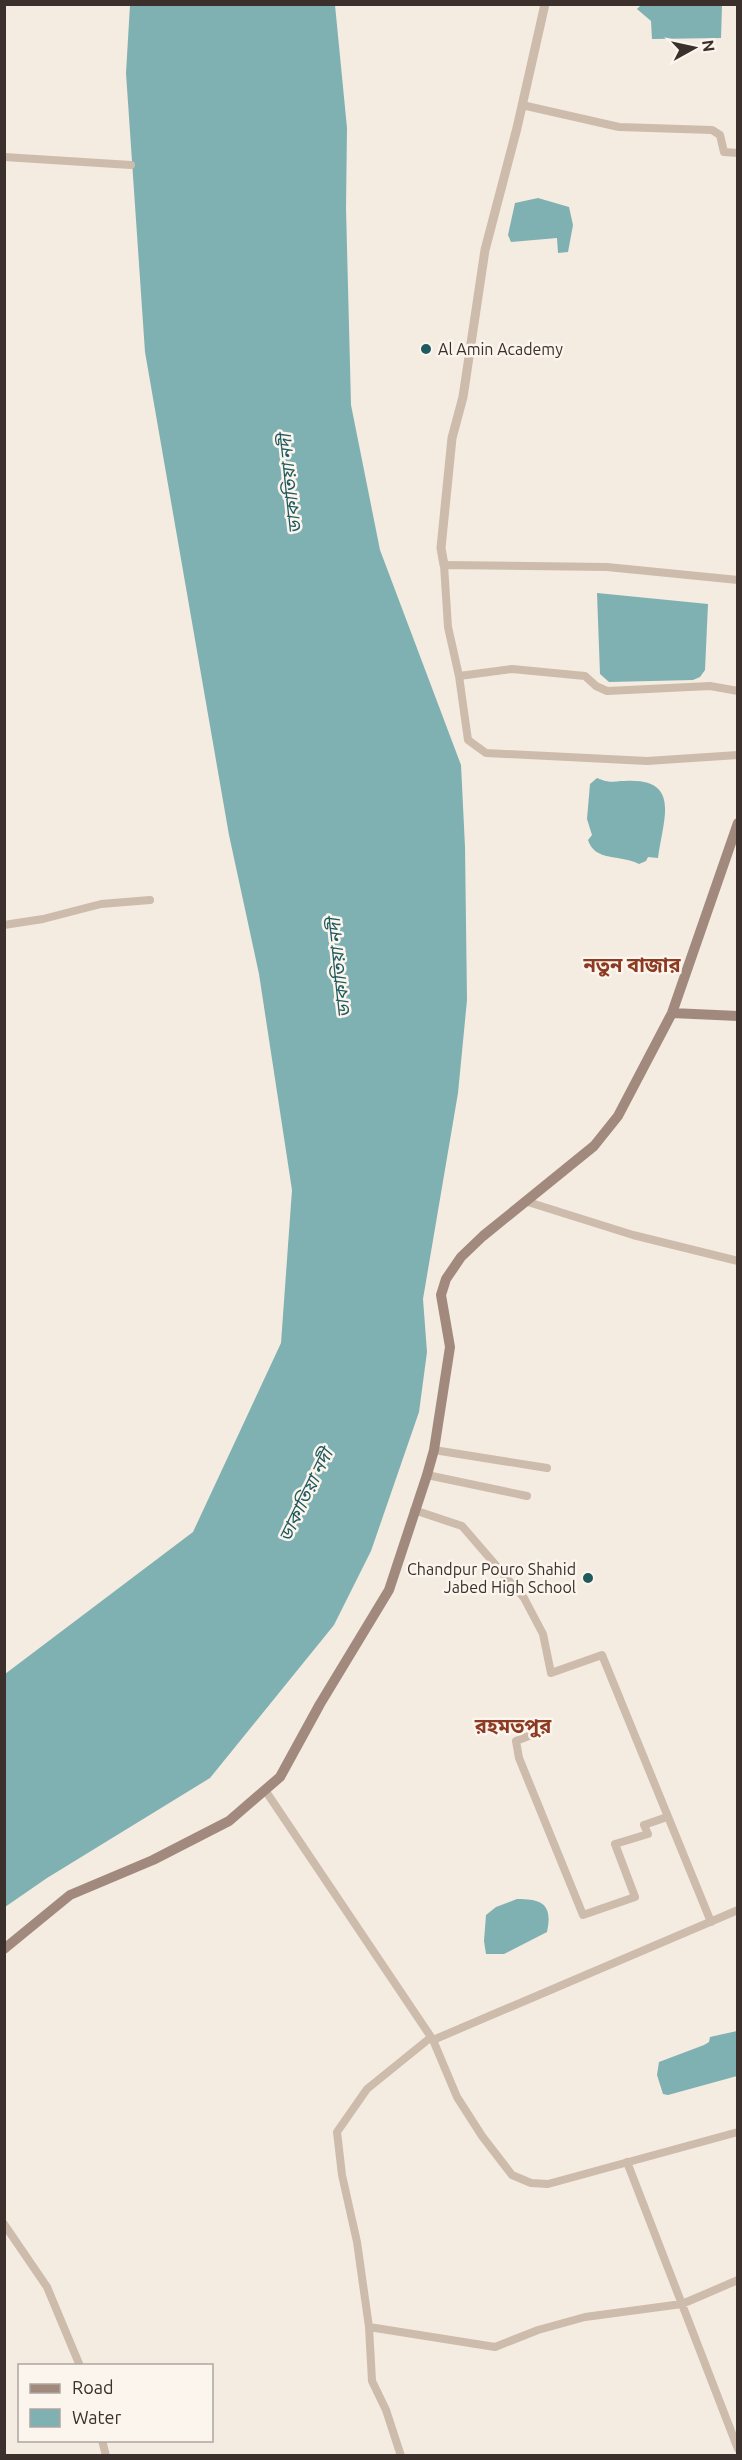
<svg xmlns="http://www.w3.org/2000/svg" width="742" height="2460" font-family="Ubuntu,'Noto Sans Bengali',sans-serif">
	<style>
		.water { fill: #7fb0b2 }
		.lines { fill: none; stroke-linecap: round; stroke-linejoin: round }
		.minor { stroke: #cdbbac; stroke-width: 8 }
		.tertiary { stroke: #cdbbac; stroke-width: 9 }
		.secondary { stroke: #a18a7d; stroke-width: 10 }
		.poi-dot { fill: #1f5a5e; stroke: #fbf5ee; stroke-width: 2 }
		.labels { text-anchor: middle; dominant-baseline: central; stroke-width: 5; stroke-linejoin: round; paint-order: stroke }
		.poi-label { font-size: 16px; fill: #3b302b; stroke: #fbf5ee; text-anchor: start }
		.water-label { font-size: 18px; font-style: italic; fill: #1f5a5e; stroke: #fbf5ee }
		.quarter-label { font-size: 20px; font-weight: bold; fill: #8c3b22; stroke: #fbf5ee }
	</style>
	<rect width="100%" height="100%" fill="#f4ebe1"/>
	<path class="water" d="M130,5h205l12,123 -1,80 5,197 29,145 81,215 4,82 2,153 -9,93 -35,206 4,53 -8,60 -48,139 -37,74 -124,153 -163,100 -42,29v-233l188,-142 88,-189 11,-153 -33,-216 -30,-139 -84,-483 -19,-279z
		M641,5h81l-1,33 -69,1 -1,-18 -14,-12z
		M538,198l31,9 4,18 -5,27 -10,1 -1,-15 -46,4 -3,-7 7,-32z
		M597,593l111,11 -3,66 -5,7 -7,3 -84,2 -9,-8z
		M597,778c14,6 15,3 28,3 57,-3 38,38 33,77l-10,-1 -2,4 -7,3c-19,-10 -44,-2 -51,-24l4,-5 -5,-16 3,-35z
		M517,1899c25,0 36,5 30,33l-43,22h-18l-2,-13 2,-26 10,-8z
		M737,2031v45l-69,19 -5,-1 -6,-19 2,-13 45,-17 5,-3 1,-5z"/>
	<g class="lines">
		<path class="minor" d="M522,105l97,22 93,3 8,5 4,17 14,1
			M4,157l127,8
			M738,580l-131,-13 -163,-2 4,62 11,49 9,64 18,13 161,8 91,-6
			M459,676l53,-7 73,7 11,10 11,5 103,-5 28,5
			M4,925l39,-6 58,-15 49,-4
			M528,1202l105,33 105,26
			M434,1450l113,18
			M427,1475l100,21
			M414,1510l48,16 62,72 19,36 8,39 51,-18 109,267
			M539,1732l-23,9 3,17 64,157 52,-18 -20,-53 33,-10 -4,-9 23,-8
			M265,1790l168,250 24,57 25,39 30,39 19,8 17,1 190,-52
			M433,2040l305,-130
			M627,2162l111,287
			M4,2224l43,63 33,79
			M369,2327l126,20 43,-17 47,-13 97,-13 56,-24
			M102,2440l4,16
			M401,2456l-15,-46 -14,-29 -3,-54 -12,-85 -15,-67 -5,-43 30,-43 63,-51"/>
		<path class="tertiary" d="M444,565l-3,-17 11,-110 11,-41 22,-147 32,-122 28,-124"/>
		<path class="secondary" d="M672,1013l66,3
			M4,1949l66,-54 83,-35 76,-39 51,-44 40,-73 69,-114 38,-115 7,-25 16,-103 -9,-52 5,-16 15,-22 22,-21 111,-90 24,-30 54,-103 66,-190"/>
	</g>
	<g class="poi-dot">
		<circle cx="426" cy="349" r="6"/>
		<circle cx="588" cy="1578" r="6"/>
	</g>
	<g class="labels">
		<g class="poi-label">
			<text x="438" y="349">Al Amin Academy</text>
			<text x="576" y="1569" text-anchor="end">Chandpur Pouro Shahid<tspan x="576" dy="18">Jabed High School</tspan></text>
		</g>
		<g class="water-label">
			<text transform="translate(289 484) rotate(-96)">ডাকাতিয়া নদী</text>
			<text transform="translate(338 968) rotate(-96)">ডাকাতিয়া নদী</text>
			<text transform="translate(305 1495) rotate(-64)">ডাকাতিয়া নদী</text>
		</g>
		<g class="quarter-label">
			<text x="632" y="964">নতুন বাজার</text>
			<text x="513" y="1725">রহমতপুর</text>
		</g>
	</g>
	<rect width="742" height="2460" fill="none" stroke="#3b302b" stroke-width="12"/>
	<rect x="18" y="2364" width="195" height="78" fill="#fbf5ee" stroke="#aea6a0" stroke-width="1.5"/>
	<rect x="30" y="2384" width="30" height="9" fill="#a18a7d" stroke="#aea6a0" stroke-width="1.5"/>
	<text x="72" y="2394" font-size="18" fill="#3b302b">Road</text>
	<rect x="30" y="2409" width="30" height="18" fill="#7fb0b2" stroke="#aea6a0" stroke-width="1.5"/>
	<text x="72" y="2424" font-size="18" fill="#3b302b">Water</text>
	<g transform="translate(694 48) rotate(82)" stroke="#fbf5ee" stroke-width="4.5" paint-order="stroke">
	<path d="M0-4.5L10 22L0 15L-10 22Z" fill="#3b302b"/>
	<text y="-9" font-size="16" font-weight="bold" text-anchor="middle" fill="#3b302b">N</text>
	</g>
</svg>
